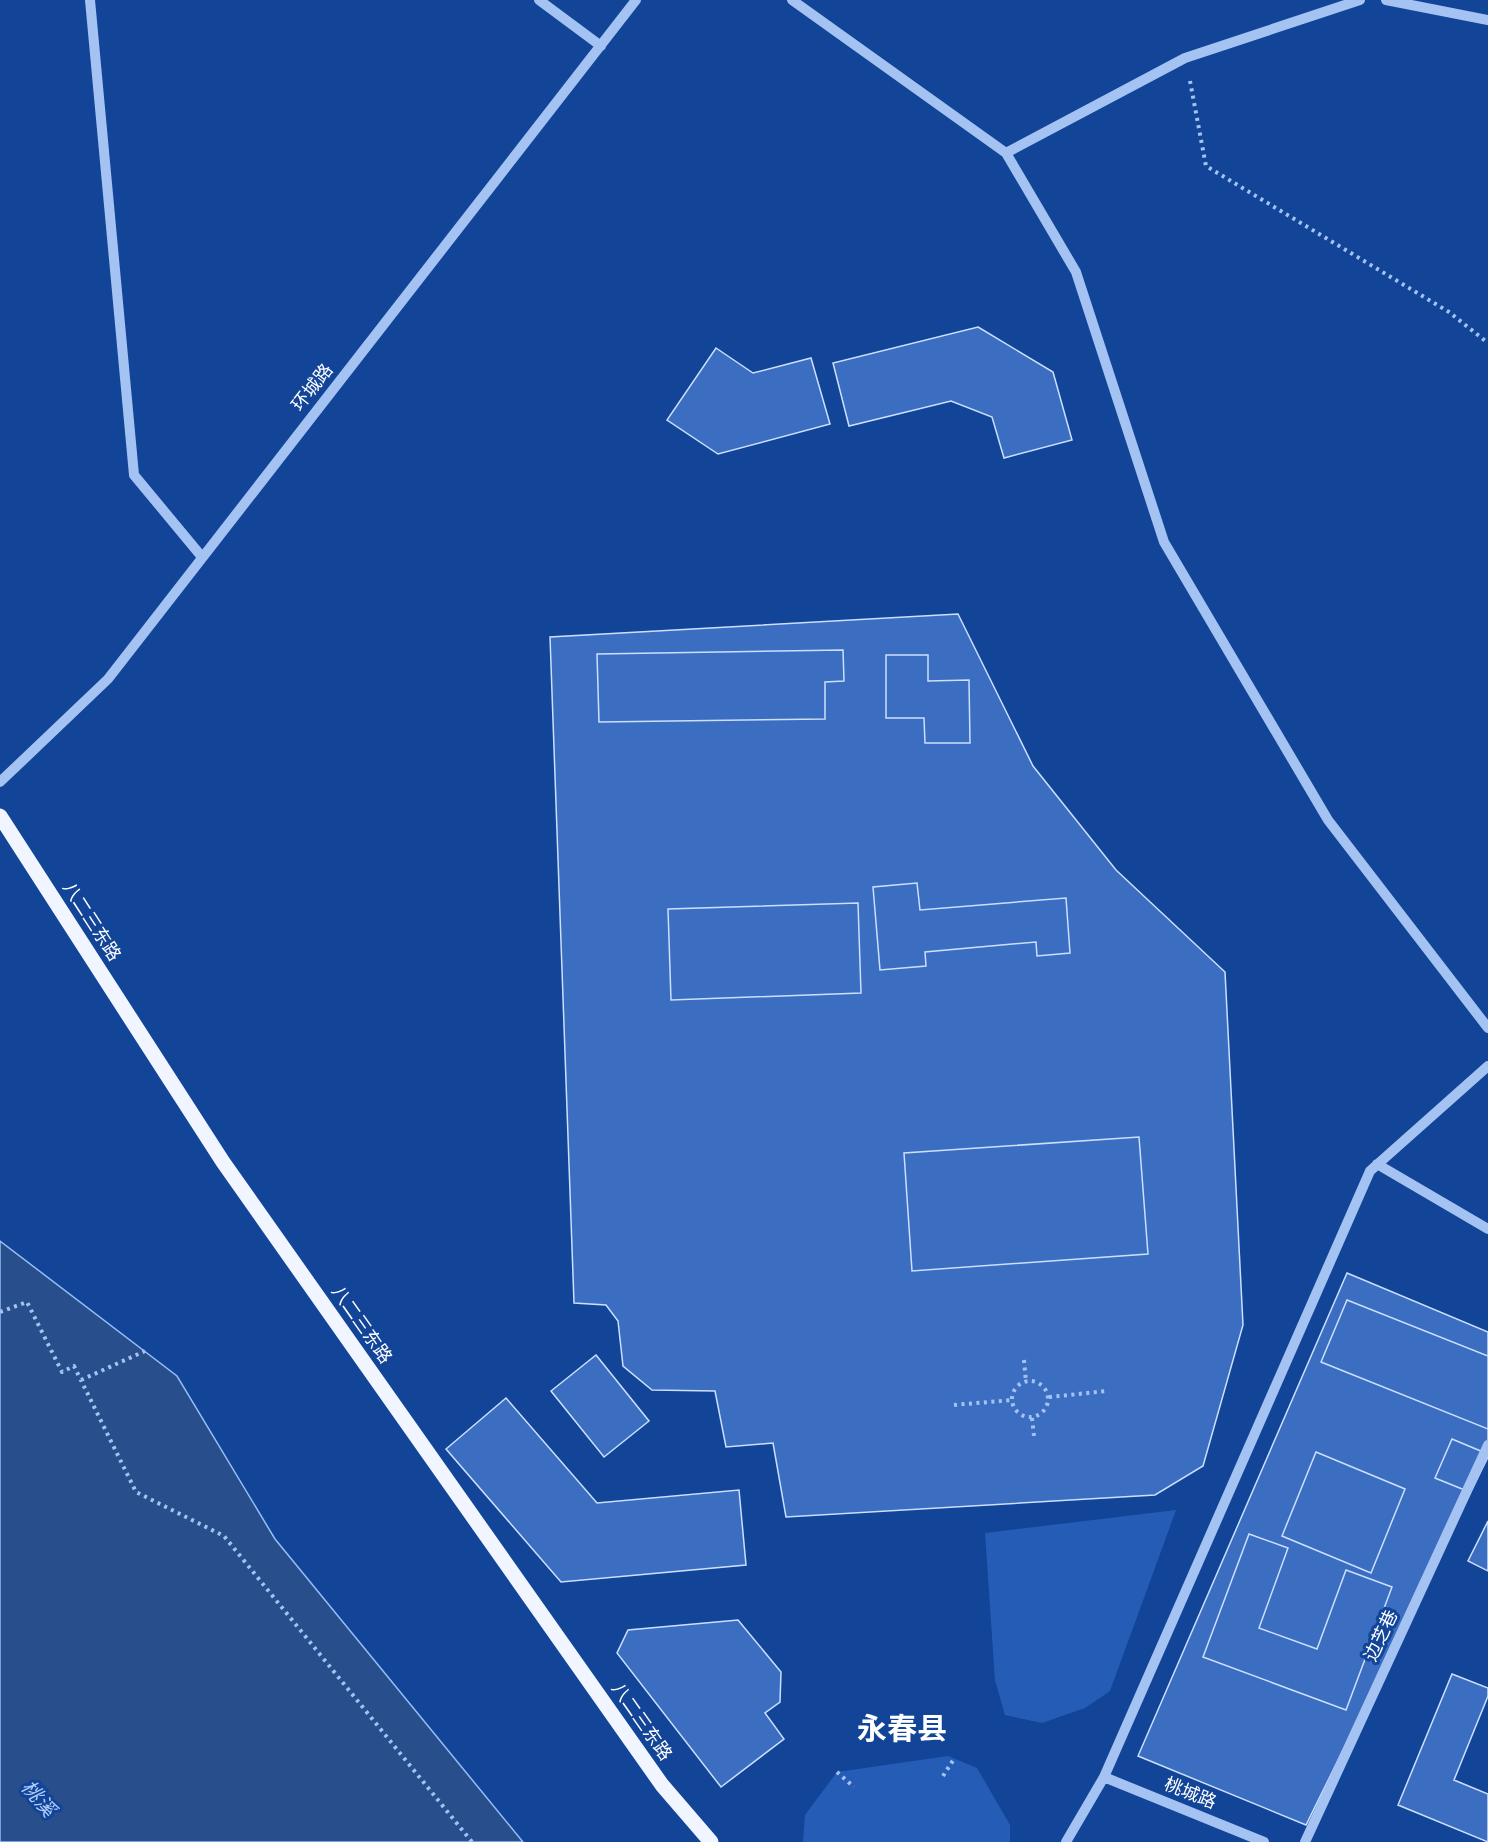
<svg xmlns="http://www.w3.org/2000/svg" width="1488" height="1842" font-family="'Alegreya Sans','Noto Sans SC',sans-serif">
	<style>
		.green { fill: #255db6 }
		.water { fill: #294e8c; stroke: #96bdf6; stroke-width: 1.5 }
		.building { fill: #3b6ec0; stroke: #ccdffd; stroke-width: 1.5 }
		.lines { fill: none; stroke-linecap: round; stroke-linejoin: round }
		.path { stroke: #a4c3f3; stroke-width: 4; stroke-dasharray: 3 4.5; stroke-linecap: butt }
		.minor { stroke: #a4c3f3; stroke-width: 10 }
		.major { stroke: #f0f5ff; stroke-width: 15 }
		.labels { text-anchor: middle; dominant-baseline: central; stroke-width: 6; stroke-linejoin: round; paint-order: stroke }
		.street-label { font-size: 18px; fill: #fff; stroke: #124598 }
		.water-label { font-size: 20px; font-style: italic; fill: #b0cdfa; stroke: #124598 }
		.town-label { font-size: 30px; font-weight: bold; fill: #fff; stroke: #124598 }
	</style>
	<rect width="100%" height="100%" fill="#124598"/>
	<path class="green" d="M1176,1510l-66,181 -25,17 -43,15 -37,-8 -10,-35 -10,-147z
		M948,1756l29,12 33,57v17h-207l2,-27 32,-43z"/>
	<path class="water" d="M0,1241l177,135 98,163 248,303h-523z"/>
	<path class="building" d="M978,327l75,45 19,68 -68,18 -12,-41 -41,-16 -102,25 -16,-63z
		M716,348l37,25 58,-15 19,66 -112,30 -51,-34z
		M958,614l75,152 83,104 109,102 18,353 -40,141 -48,29 -369,22 -13,-74 -47,4 -11,-56 -63,-1 -29,-24 -5,-45 -12,-16 -32,-2 -24,-666z
		M843,650l1,31 -19,1v37l-226,3 -2,-68z
		M886,655h42v26l41,-1 1,63h-45l-1,-25h-38z
		M917,883l3,27 146,-12 4,55 -33,3 -1,-14 -111,10 1,14 -46,4 -7,-83z
		M858,903l3,90 -190,7 -3,-91z
		M1139,1137l9,117 -236,17 -8,-118z
		M1347,1273l141,59v125l-182,368 -168,-69z
		M1347,1300l141,56v73l-167,-67z
		M596,1355l53,66 -45,36 -53,-66z
		M506,1398l91,105 142,-13 7,75 -185,17 -115,-133z
		M1452,1439l31,13 -16,39 -32,-13z
		M1316,1452l89,37 -34,84 -89,-37z
		M1488,1521v50l-20,-10z
		M1249,1534l39,14 -29,80 58,21 29,-79 46,17 -46,123 -143,-53z
		M738,1620l43,52 -1,30 -15,11 19,26 -63,48 -104,-134 11,-23z
		M1452,1674l36,14v8l-34,84 34,14v48l-90,-37z"/>
	<g class="lines">
		<path class="path" d="M1190,81l16,85 243,146 39,31
			M0,1312l27,-10 35,70 12,-6 62,126 88,44 248,306
			M1024,1360l2,22
			M81,1380l64,-29
			M1012 1399a18 18 0 1 1 36 0a18 18 0 1 1-36 0Z
			M1049,1397l58,-6
			M954,1405l58,-5
			M1032,1418l2,18
			M837,1772l17,15
			M943,1776l11,-17"/>
		<path class="minor" d="M90,0l44,475 68,82
			M539,0l62,46
			M792,0l214,153 70,119 88,270 164,278 160,208
			M1386,0l102,20
			M1006,153l179,-95 175,-58
			M0,782l108,-103 528,-679
			M1377,1164l111,65
			M1104,1777l160,65
			M1066,1842l38,-65 266,-606 118,-105
			M1305,1842l183,-397"/>
		<path class="major" d="M0,816l223,346 439,623 49,57"/>
	</g>
	<g class="labels">
		<g class="street-label">
			<text transform="translate(313 388) rotate(-52)">环城路</text>
			<text transform="translate(91 922) rotate(57)">八二三东路</text>
			<text transform="translate(361 1325) rotate(55)">八二三东路</text>
			<text transform="translate(1382 1636) rotate(-65)">边芝巷</text>
			<text transform="translate(641 1722) rotate(55)">八二三东路</text>
			<text transform="translate(1190 1794) rotate(22)">桃城路</text>
		</g>
		<g class="water-label">
			<text transform="translate(38 1799) rotate(49)">桃溪</text>
		</g>
		<g class="town-label">
			<text x="902" y="1730">永春县</text>
		</g>
	</g>
</svg>
